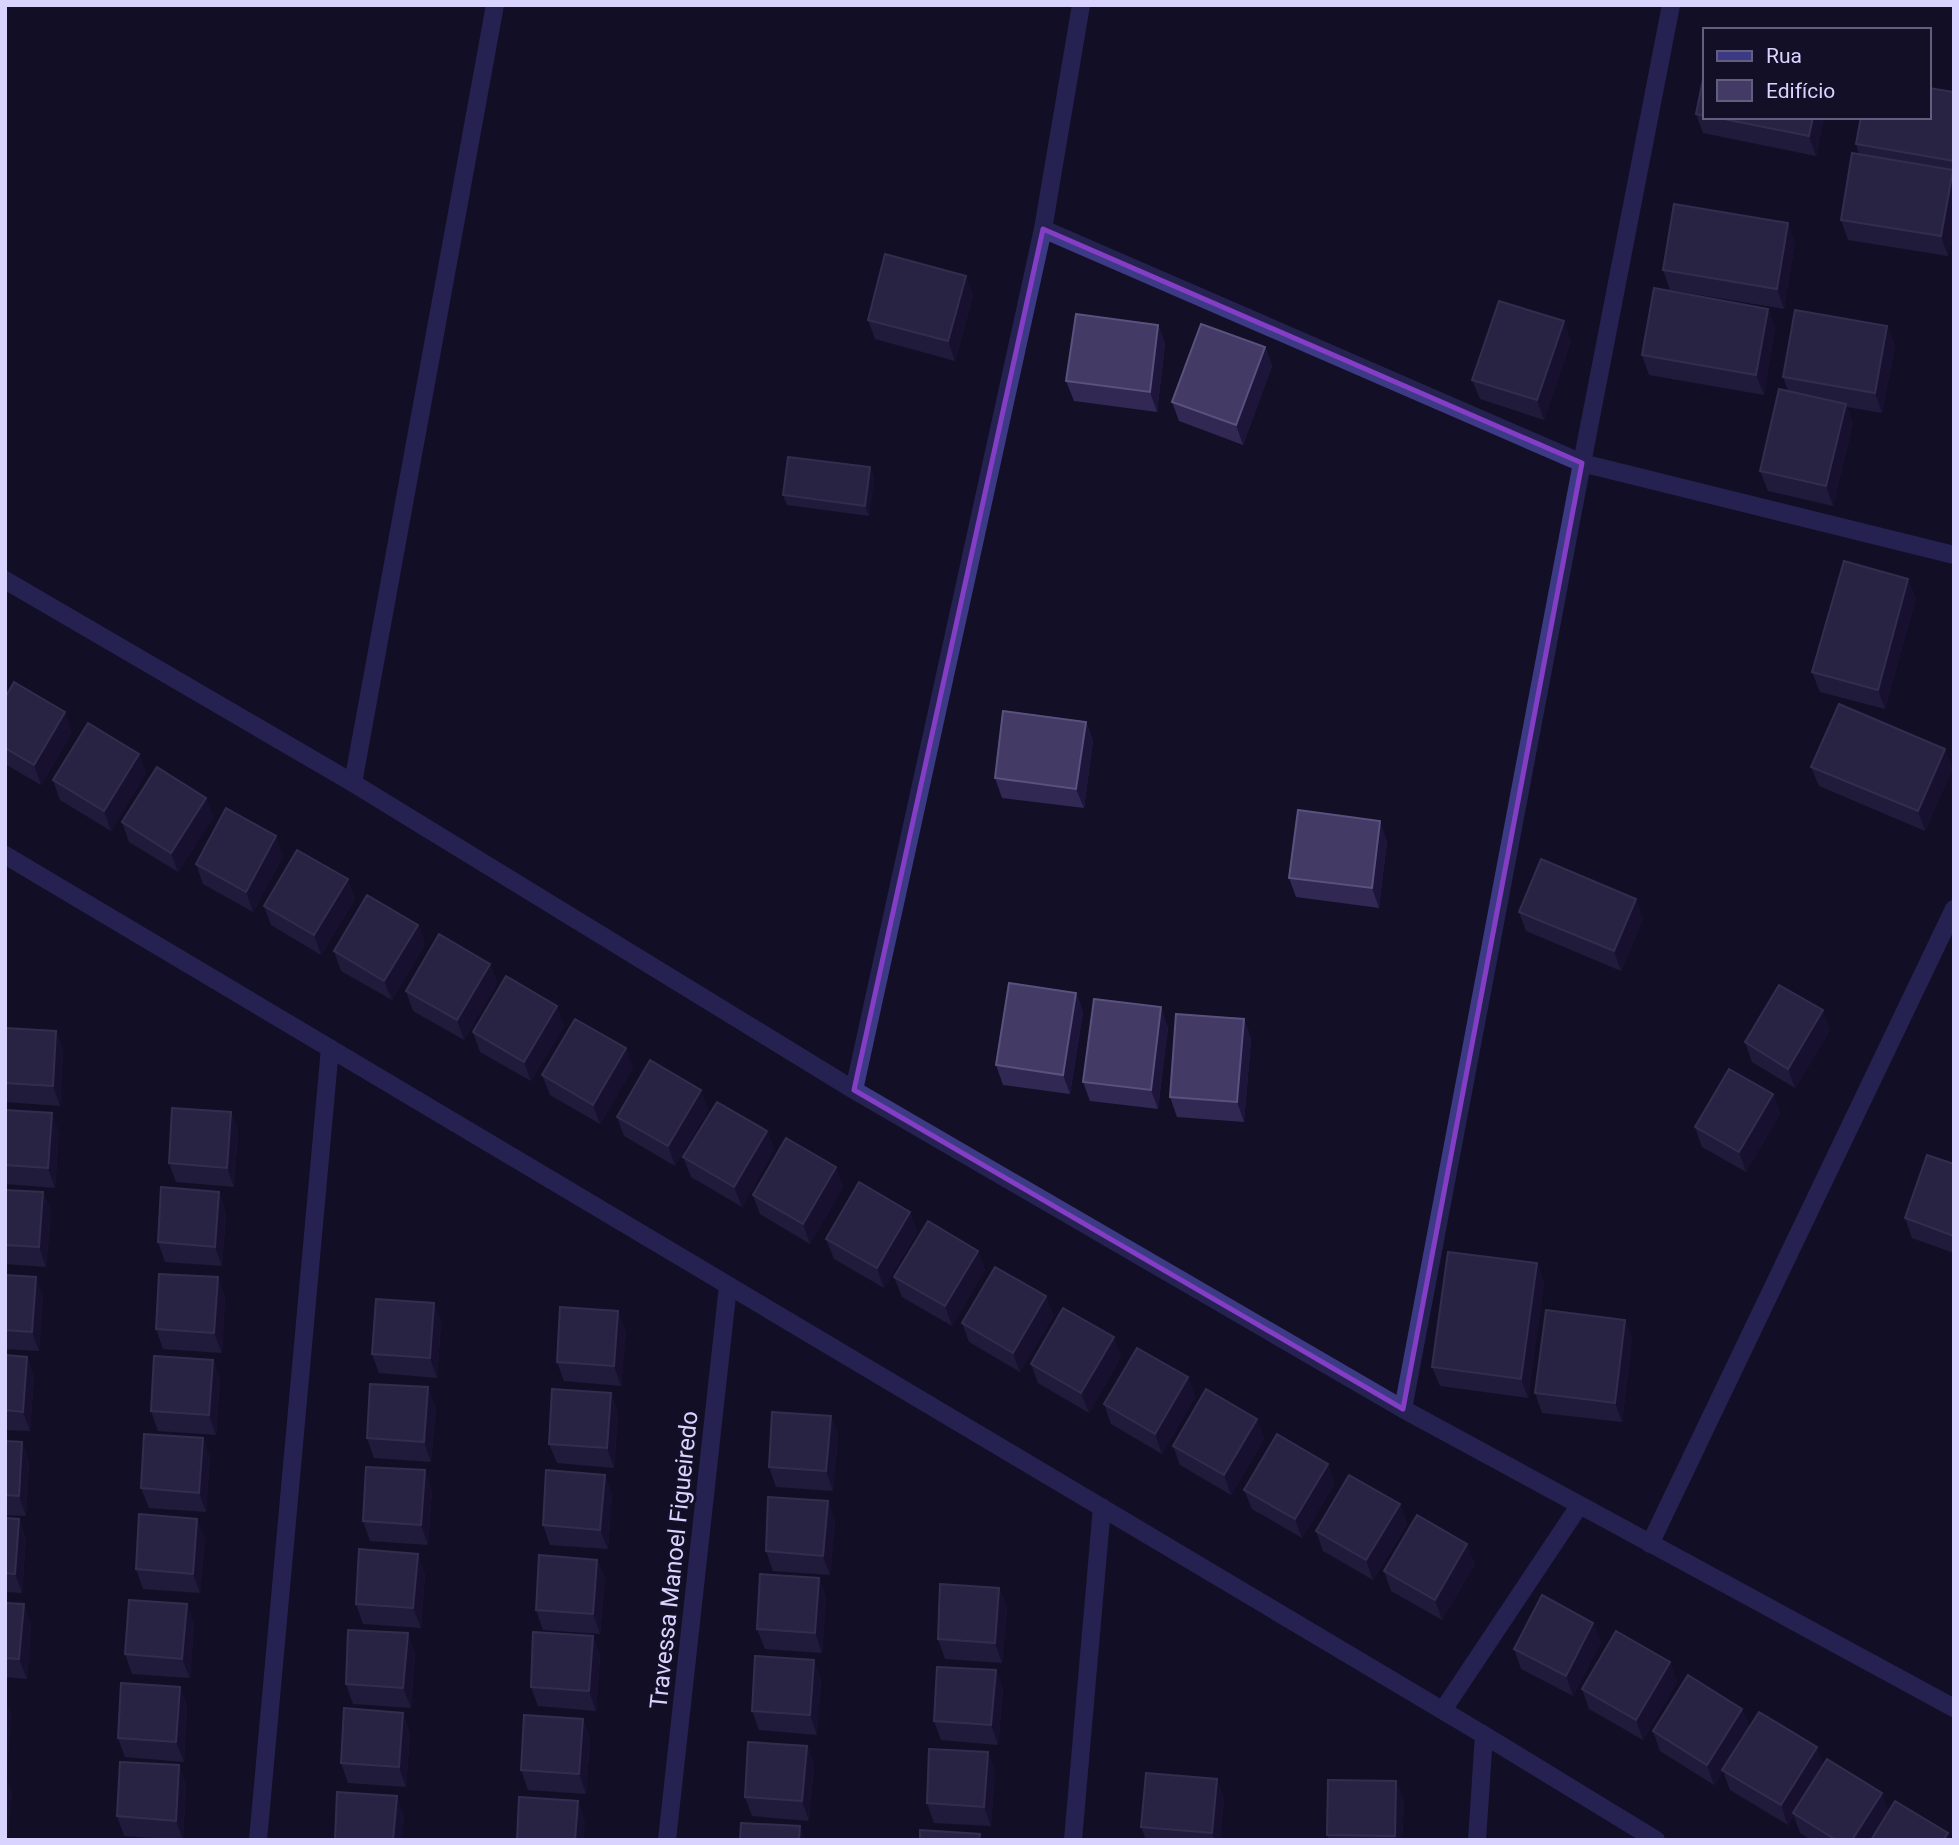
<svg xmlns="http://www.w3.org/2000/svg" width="1959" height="1845" font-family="Roboto,sans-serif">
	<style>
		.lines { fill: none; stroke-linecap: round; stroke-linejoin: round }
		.minor { stroke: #3d3a85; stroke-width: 18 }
		.wall { fill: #312854 }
		.shaded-wall { fill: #1d163a }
		.building { fill: #433a66; stroke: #5a527e; stroke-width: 2 }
		.marked { fill: none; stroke: #843dc5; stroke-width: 5; stroke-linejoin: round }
		.labels { text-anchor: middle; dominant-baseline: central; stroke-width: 6; stroke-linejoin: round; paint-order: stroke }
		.street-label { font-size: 24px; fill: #d9d4ff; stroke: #130f26 }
	</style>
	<rect width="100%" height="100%" fill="#130f26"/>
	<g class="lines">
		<path class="minor" d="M1043,229l539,234 372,92
			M5,580l348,203 501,307 549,319 551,299
			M353,783l142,-778
			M5,855l1479,880 172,105
			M854,1090l189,-861 38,-224
			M1403,1409l179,-946 89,-458
			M1650,1544l304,-635
			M1443,1710l136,-204
			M258,1840l72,-792
			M667,1840l61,-554
			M1073,1840l29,-333
			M1477,1840l7,-105"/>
	</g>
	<path class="wall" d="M1705,70v47h119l-8,39 -113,-23 -7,-19z
		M1954,92v134l-6,30 -100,-16 -7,-20 18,-66 -3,-10z
		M1795,242l-11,67 -114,-19 -7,-20z
		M966,276l7,20 -18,65 -80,-22 -7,-19z
		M1768,309l7,20 -11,66 -115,-20 -7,-20z
		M1158,325l7,19 -8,68 -83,-11 -8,-20z
		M1887,326l8,20 -13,67 -35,-6 6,16 -20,83 -65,-15 -8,-20 28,-80 -5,-14z
		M1571,341l-27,79 -64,-21 -8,-19z
		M1265,347l7,19 -29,79 -64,-24 -7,-19z
		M870,467l4,10 -5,39 -82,-11 -4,-10z
		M1916,598l-31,111 -65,-17 -8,-20z
		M5,698l67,34 -31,53 -36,-21z
		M1086,722l7,19 -9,67 -82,-10 -7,-20z
		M1945,749l7,20 -27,62 -106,-45 -8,-19z
		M146,773l-35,58 -51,-31 -7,-20z
		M206,798l7,19 -35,55 -49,-30 -7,-20z
		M1387,841l-8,67 -83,-11 -7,-19z
		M283,856l-30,56 -50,-28 -7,-20z
		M355,899l-34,56 -50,-30 -7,-19z
		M1519,912l124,7 -22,52 -95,-40z
		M418,925l7,19 -33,56 -51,-29 -7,-20z
		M490,964l7,19 -33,57 -51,-29 -7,-20z
		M1076,993l7,19 -13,82 -67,-9 -7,-20z
		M1244,1019l7,20 -7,83 -67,-5 -7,-20z
		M564,1026l-33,55 -51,-29 -7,-20z
		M1168,1027l-10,82 -68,-8 -7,-19z
		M5,1028l51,3 7,20 -3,55 -55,-4z
		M1830,1030l-35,58 -43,-26 -7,-20z
		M633,1068l-33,56 -50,-29 -8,-20z
		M1773,1094l7,20 -34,58 -44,-25 -7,-20z
		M5,1110l54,22 -4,56 -50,-4z
		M708,1110l-33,56 -51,-30 -7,-19z
		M231,1112l7,20 -4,55 -58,-5 -7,-19z
		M767,1131l7,19 -32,57 -51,-30 -8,-20z
		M1954,1164v89l-42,-15 -7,-20z
		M836,1167l7,20 -33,57 -50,-30 -7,-19z
		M5,1190l38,2 8,20 -5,55 -41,-3z
		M226,1212l-4,54 -57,-4 -7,-20z
		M910,1212l7,20 -33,56 -50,-29 -8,-20z
		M978,1251l7,19 -33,56 -50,-29 -8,-20z
		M1537,1263l7,20 -16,115 -88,-12 -8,-19z
		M5,1275l38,22 -4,54 -34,-2z
		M1046,1296l7,20 -33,56 -51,-30 -7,-19z
		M225,1297l-3,56 -59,-4 -7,-20z
		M434,1303l7,20 -4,55 -58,-5 -7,-19z
		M1625,1320l7,20 -10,82 -80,-9 -7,-20z
		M626,1331l-5,55 -57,-5 -7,-19z
		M5,1355l22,2 7,20 -4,54 -25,-1z
		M1121,1357l-32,56 -51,-30 -7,-19z
		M213,1360l7,20 -4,55 -58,-4 -7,-20z
		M1188,1377l7,20 -33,57 -51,-30 -7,-20z
		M611,1393l7,20 -4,55 -57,-5 -8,-19z
		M436,1407l-5,55 -57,-4 -7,-20z
		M831,1416l7,20 -5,55 -57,-4 -7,-20z
		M1257,1419l7,20 -33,56 -51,-30 -7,-19z
		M5,1441l17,1 7,20 -3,54 -21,-1z
		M210,1457l-4,55 -57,-4 -8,-20z
		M605,1475l7,20 -4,54 -58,-4 -7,-20z
		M1335,1483l-33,55 -50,-29 -8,-19z
		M432,1490l-4,55 -58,-4 -7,-20z
		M828,1501l7,20 -5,54 -57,-4 -7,-20z
		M1400,1504l7,20 -34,56 -50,-29 -7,-20z
		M5,1518l21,20 -4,55 -17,-1z
		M205,1539l-5,54 -57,-4 -7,-20z
		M597,1560l8,19 -5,55 -57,-4 -7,-20z
		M1475,1564l-33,56 -51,-29 -7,-20z
		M425,1573l-4,55 -58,-4 -7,-20z
		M819,1578l7,20 -4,55 -57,-4 -8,-20z
		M999,1588l8,20 -5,55 -57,-4 -7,-20z
		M5,1603l26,21 -4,55 -22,-2z
		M194,1623l-4,55 -58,-4 -7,-20z
		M593,1636l7,20 -4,55 -58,-5 -7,-19z
		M1601,1642l-28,54 -52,-27 -7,-20z
		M415,1653l-4,55 -58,-4 -7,-20z
		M814,1660l7,20 -4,55 -58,-5 -7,-19z
		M1670,1662l7,20 -34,58 -54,-31 -7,-20z
		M996,1670l7,20 -5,55 -57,-5 -7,-19z
		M180,1687l7,19 -3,56 -59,-5 -7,-19z
		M1742,1709l7,18 74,38 66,47 61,28h-139l-11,-7 -6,-17 -6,9 -58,-35 -7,-19 -9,14 -54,-34 -7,-20z
		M583,1719l7,20 -4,55 -58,-4 -7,-20z
		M410,1732l-4,55 -58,-4 -7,-20z
		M807,1746l7,19 -5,56 -57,-5 -7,-19z
		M988,1752l7,19 -4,55 -57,-3 -7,-20z
		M179,1765l7,20 -3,55 -59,-4 -7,-20z
		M1224,1798l-4,42h-74l-5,-13z
		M1404,1801l-2,39h-73l-2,-5z"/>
	<path class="shaded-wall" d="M1813,117h11l-8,39 -7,-20z
		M1953,170l1,56 -6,30 -7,-20z
		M1788,223l7,19 -11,67 -7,-20z
		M966,276l7,20 -18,65 -7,-20z
		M1768,309l7,20 -11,66 -8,-20z
		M1564,321l7,20 -27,79 -7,-20z
		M1158,325l7,19 -8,68 -7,-20z
		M1887,326l8,20 -13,67 -7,-20z
		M1265,347l7,19 -29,79 -7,-20z
		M1846,404l7,19 -20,83 -7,-20z
		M870,467l4,10 -5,39 -4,-10z
		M1908,579l8,19 -31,111 -7,-19z
		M5,682l4,9 -4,6z
		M65,712l7,20 -31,53 -7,-20z
		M1086,722l7,19 -9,67 -8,-19z
		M1945,749l7,20 -27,62 -7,-20z
		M139,754l7,19 -35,58 -7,-20z
		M206,798l7,19 -35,55 -7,-19z
		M1380,821l7,20 -8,67 -7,-20z
		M276,836l7,20 -30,56 -7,-20z
		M348,879l7,20 -34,56 -7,-20z
		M1636,899l7,20 -22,52 -7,-20z
		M418,925l7,19 -33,56 -8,-19z
		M490,964l7,19 -33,57 -7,-20z
		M1076,993l7,19 -13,82 -7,-19z
		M557,1006l7,20 -33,55 -7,-19z
		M1161,1007l7,20 -10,82 -7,-19z
		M1823,1010l7,20 -35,58 -7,-19z
		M1244,1019l7,20 -7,83 -7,-20z
		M56,1031l7,20 -3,55 -7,-20z
		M626,1048l7,20 -33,56 -7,-19z
		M701,1090l7,20 -33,56 -7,-20z
		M1773,1094l7,20 -34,58 -7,-20z
		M231,1112l7,20 -4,55 -7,-19z
		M52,1113l7,19 -4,56 -7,-20z
		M767,1131l7,19 -32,57 -8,-20z
		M836,1167l7,20 -33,57 -7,-20z
		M43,1192l8,20 -5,55 -7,-20z
		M219,1192l7,20 -4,54 -7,-19z
		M910,1212l7,20 -33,56 -7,-20z
		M978,1251l7,19 -33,56 -7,-20z
		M1537,1263l7,20 -16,115 -7,-19z
		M36,1277l7,20 -4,54 -7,-19z
		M218,1277l7,20 -3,56 -8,-20z
		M1046,1296l7,20 -33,56 -7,-19z
		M434,1303l7,20 -4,55 -7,-20z
		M618,1311l8,20 -5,55 -7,-20z
		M1625,1320l7,20 -10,82 -7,-19z
		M1114,1337l7,20 -32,56 -8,-20z
		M27,1357l7,20 -4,54 -7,-19z
		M213,1360l7,20 -4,55 -7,-20z
		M1188,1377l7,20 -33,57 -7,-20z
		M428,1387l8,20 -5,55 -7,-20z
		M611,1393l7,20 -4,55 -7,-20z
		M831,1416l7,20 -5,55 -7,-20z
		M1257,1419l7,20 -33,56 -7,-20z
		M203,1438l7,19 -4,55 -7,-19z
		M22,1442l7,20 -3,54 -7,-20z
		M1328,1464l7,19 -33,55 -7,-19z
		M425,1470l7,20 -4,55 -7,-20z
		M605,1475l7,20 -4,54 -8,-19z
		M828,1501l7,20 -5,54 -7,-19z
		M1400,1504l7,20 -34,56 -7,-20z
		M19,1519l7,19 -4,55 -7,-19z
		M197,1519l8,20 -5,54 -7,-19z
		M1467,1544l8,20 -33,56 -7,-20z
		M418,1554l7,19 -4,55 -8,-20z
		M597,1560l8,19 -5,55 -7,-20z
		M819,1578l7,20 -4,55 -7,-20z
		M999,1588l8,20 -5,55 -7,-20z
		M24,1604l7,20 -4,55 -8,-20z
		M187,1604l7,19 -4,55 -8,-19z
		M1593,1623l8,19 -28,54 -7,-20z
		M408,1633l7,20 -4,55 -8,-20z
		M593,1636l7,20 -4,55 -7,-20z
		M814,1660l7,20 -4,55 -7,-20z
		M1670,1662l7,20 -34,58 -7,-20z
		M996,1670l7,20 -5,55 -7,-20z
		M180,1687l7,19 -3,56 -8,-20z
		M5,1698l7,18 -5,54 -2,-5z
		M1742,1709l7,19 -35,57 -7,-20z
		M403,1713l7,19 -4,55 -7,-20z
		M583,1719l7,20 -4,55 -7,-20z
		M807,1746l7,19 -5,56 -7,-20z
		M1817,1747l7,19 -31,47 1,3 -6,9 -7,-20z
		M988,1752l7,19 -4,55 -7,-19z
		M179,1765l7,20 -3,55 -7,-19z
		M5,1775l7,17 -4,48h-3z
		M1217,1779l7,19 -4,42h-5l-3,-7z
		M1396,1781l8,20 -2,39h-6l-1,-4z
		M1882,1793l7,20 -17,27h-20z
		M397,1796l7,20 -2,24h-9z
		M578,1801l7,20 -1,19h-9z
		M800,1826l5,14h-6z
		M1948,1833l2,7h-7z"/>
	<path class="building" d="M1705,70v46l-9,-2z
		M1929,88l25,4v69l-98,-17 5,-27h68z
		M1714,117h99l-4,19z
		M1852,153l101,17 -12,66 -100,-16z
		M1674,204l114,19 -11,66 -114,-19z
		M885,254l81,22 -18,65 -80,-21z
		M1654,288l114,21 -12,66 -114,-20z
		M1499,301l65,20 -27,79 -65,-20z
		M1795,310l92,16 -12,67 -92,-16z
		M1076,314l82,11 -8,67 -84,-11z
		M1201,324l64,23 -29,78 -64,-23z
		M1779,389l67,15 -20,82 -66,-15z
		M788,457l82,10 -5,39 -82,-11z
		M1844,561l64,18 -30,111 -66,-18z
		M14,682l51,30 -31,53 -29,-17v-50z
		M1839,704l106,45 -27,62 -107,-44z
		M1003,711l83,11 -10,67 -81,-11z
		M88,723l51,31 -35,57 -51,-31z
		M157,767l49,31 -35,55 -49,-31z
		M226,808l50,28 -30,56 -50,-28z
		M1298,810l82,11 -8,67 -83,-10z
		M297,850l51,29 -34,56 -50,-29z
		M1541,859l95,40 -22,52 -95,-39z
		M367,895l51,30 -34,56 -50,-30z
		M439,934l51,30 -33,56 -51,-29z
		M506,976l51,30 -33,56 -51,-30z
		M1009,983l67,10 -13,82 -67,-10z
		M1779,985l44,25 -35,59 -43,-27z
		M1094,999l67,8 -10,83 -68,-8z
		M1176,1014l68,5 -7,83 -67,-5z
		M575,1019l51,29 -33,57 -51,-30z
		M5,1028l51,3 -3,55 -48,-3z
		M650,1060l51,30 -33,56 -51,-29z
		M1729,1069l44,25 -34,58 -44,-25z
		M717,1102l50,29 -33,56 -51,-30z
		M172,1108l59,4 -4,56 -58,-5z
		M5,1110l47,3 -4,55 -43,-3z
		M786,1138l50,29 -33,57 -50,-29z
		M1927,1155l27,9v72l-49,-18z
		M859,1182l51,30 -33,56 -51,-29z
		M161,1187l58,5 -4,55 -57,-5z
		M5,1190l38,2 -4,55 -34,-2z
		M928,1221l50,30 -33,55 -51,-29z
		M1448,1252l89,11 -16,116 -89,-12z
		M995,1267l51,29 -33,57 -51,-30z
		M159,1274l59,3 -4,56 -58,-4z
		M5,1275l31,2 -4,55 -27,-2z
		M376,1299l58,4 -4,55 -58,-4z
		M560,1307l58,4 -4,55 -57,-4z
		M1063,1308l51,29 -33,56 -50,-29z
		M1546,1310l79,10 -10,83 -80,-10z
		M1137,1348l51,29 -33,57 -51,-30z
		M5,1355l22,2 -4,55 -18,-2z
		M154,1356l59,4 -4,55 -58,-4z
		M370,1384l58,3 -4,55 -57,-4z
		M552,1389l59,4 -4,55 -58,-4z
		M1206,1389l51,30 -33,56 -51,-29z
		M772,1412l59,4 -5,55 -57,-4z
		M144,1434l59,4 -4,55 -58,-5z
		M1277,1434l51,30 -33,55 -51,-29z
		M5,1441l17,1 -3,54 -14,-1z
		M366,1467l59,3 -4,55 -58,-4z
		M546,1470l59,5 -5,55 -57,-5z
		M1349,1475l51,29 -34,56 -50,-29z
		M768,1497l60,4 -5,55 -57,-5z
		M139,1514l58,5 -4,55 -57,-5z
		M1417,1515l50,29 -32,56 -51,-29z
		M5,1518l14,1 -4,55 -10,-1z
		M359,1549l59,5 -5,54 -57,-4z
		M539,1555l58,5 -4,54 -57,-4z
		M760,1574l59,4 -4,55 -58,-4z
		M940,1584l59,4 -4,55 -57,-4z
		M1542,1595l51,28 -27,53 -52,-27z
		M129,1600l58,4 -5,55 -57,-5z
		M5,1603l19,1 -5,55 -14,-1z
		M348,1630l60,3 -5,55 -57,-4z
		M1616,1631l54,31 -34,58 -54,-31z
		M533,1632l60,4 -4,55 -58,-4z
		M755,1656l59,4 -4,55 -58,-4z
		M937,1667l59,3 -5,55 -57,-4z
		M1688,1675l54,34 -35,56 -54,-34z
		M121,1683l59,4 -4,55 -58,-4z
		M344,1708l59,5 -4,54 -58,-4z
		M1759,1712l58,35 -36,58 -59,-35z
		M524,1715l59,4 -4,55 -58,-4z
		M748,1742l59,4 -5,55 -57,-4z
		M929,1749l59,3 -4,55 -57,-4z
		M1827,1759l55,34 -30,47h-16l-43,-27z
		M120,1762l59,3 -3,56 -59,-5z
		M1146,1773l71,6 -5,54 -71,-6z
		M1328,1780l68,1 -1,55 -68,-1z
		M337,1792l60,4 -4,44h-58z
		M519,1797l59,4 -3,39h-58z
		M1895,1801l53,32 -5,7h-72z
		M741,1823l59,3 -1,14h-59z
		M920,1830l60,4 -1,6h-59z"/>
	<path d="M0 0H1959V1845H0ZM1043,229l539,234 -179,946 -549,-319z" fill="#130f26" fill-opacity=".55" fill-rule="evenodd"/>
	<path class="marked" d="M1043,229l539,234 -179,946 -549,-319z"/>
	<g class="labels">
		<g class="street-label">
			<text transform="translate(674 1560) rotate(-84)">Travessa Manoel Figueiredo</text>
		</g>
	</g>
	<rect width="1959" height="1845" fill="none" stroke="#d9d4ff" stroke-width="14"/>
	<rect x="1703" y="28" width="228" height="91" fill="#130f26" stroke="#625e7d" stroke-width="2"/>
	<rect x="1717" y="51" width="35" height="10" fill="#3d3a85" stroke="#625e7d" stroke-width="2"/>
	<text x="1766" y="63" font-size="21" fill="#d9d4ff">Rua</text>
	<rect x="1717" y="80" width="35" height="21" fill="#433a66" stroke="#625e7d" stroke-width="2"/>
	<text x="1766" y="98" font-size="21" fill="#d9d4ff">Edifício</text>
</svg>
